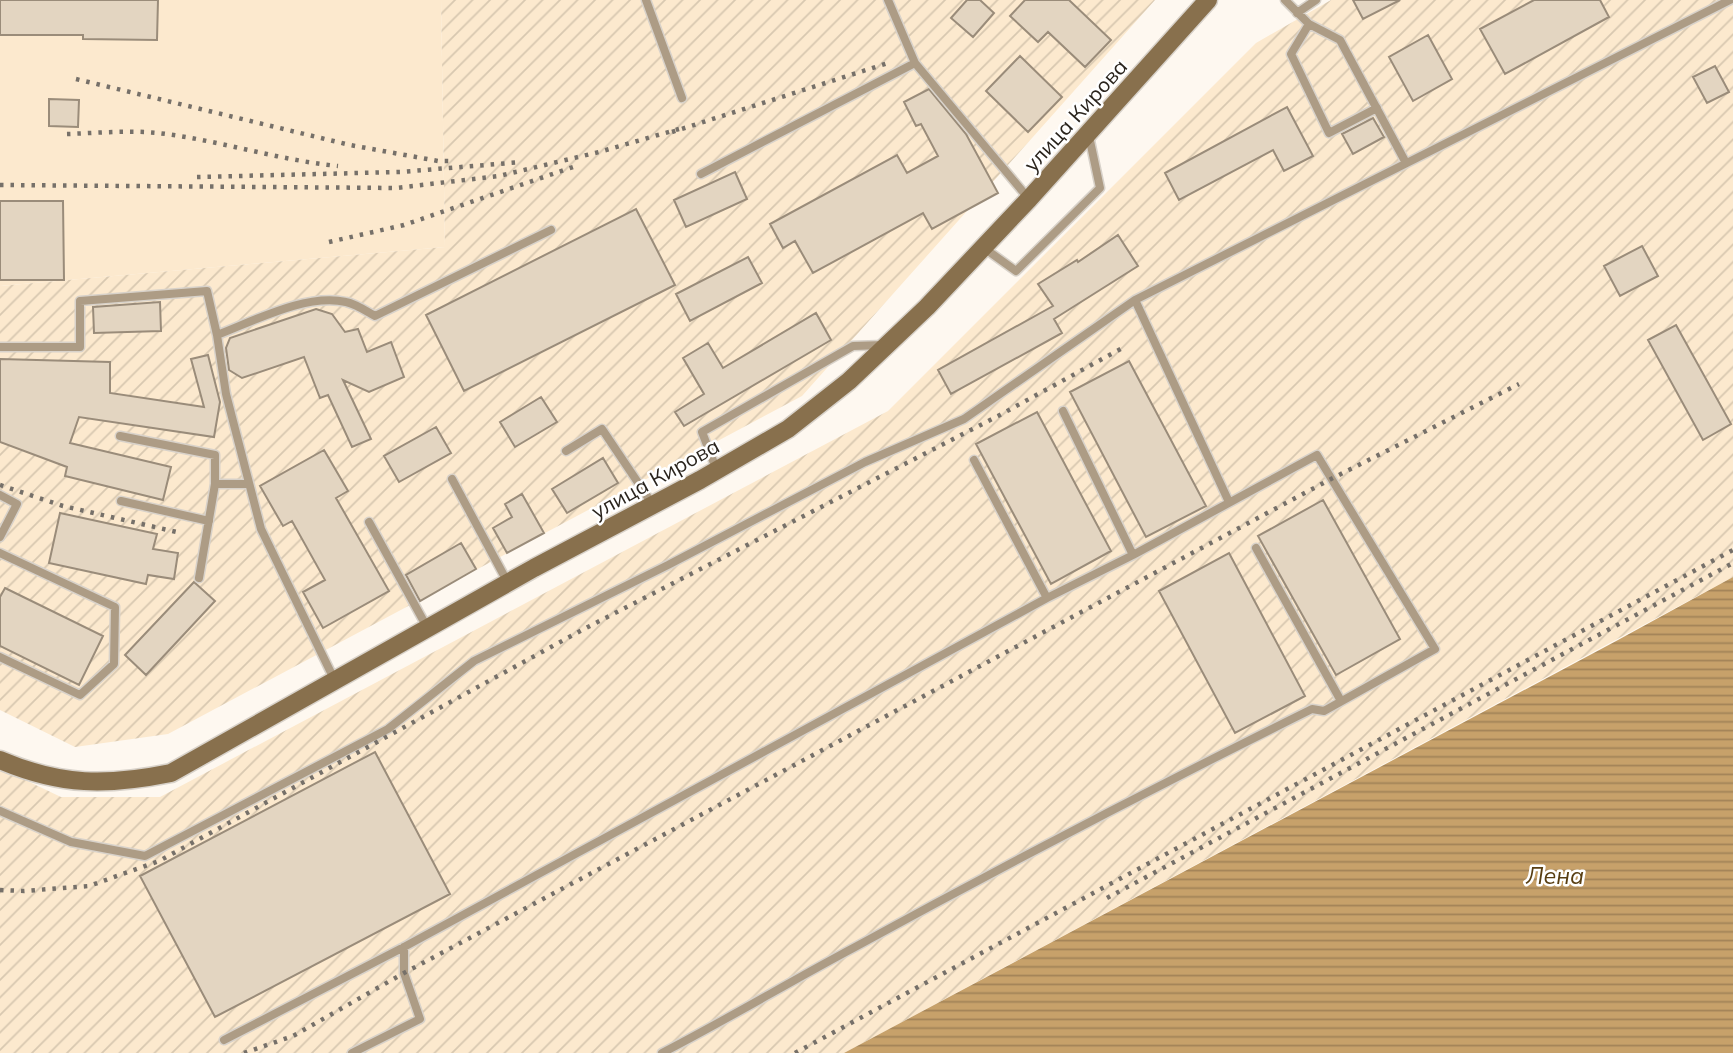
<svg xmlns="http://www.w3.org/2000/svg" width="1733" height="1053" font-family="Mulish,sans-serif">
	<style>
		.built { fill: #fce9ce }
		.industrial { fill: url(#industrial-furrows) }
		.water { fill: url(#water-rules) }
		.building { fill: #e3d5c1; stroke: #9a8c7a; stroke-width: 2 }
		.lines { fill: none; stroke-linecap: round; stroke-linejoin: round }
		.service-casing { stroke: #d8d2ca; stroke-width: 11 }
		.secondary-casing { stroke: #d8d2ca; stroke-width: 21 }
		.service { stroke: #ad9c85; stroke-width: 8 }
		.secondary { stroke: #88704d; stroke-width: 18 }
		.rail { stroke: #767069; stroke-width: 4.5; stroke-dasharray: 3.5 7; stroke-linecap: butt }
		.labels { text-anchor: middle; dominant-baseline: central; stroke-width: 5; stroke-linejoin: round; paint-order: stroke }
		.street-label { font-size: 21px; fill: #2a241d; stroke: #fff }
		.water-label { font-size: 23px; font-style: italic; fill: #583e12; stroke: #fff }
	</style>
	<defs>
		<pattern id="industrial-furrows" width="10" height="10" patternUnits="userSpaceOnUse" patternTransform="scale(1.75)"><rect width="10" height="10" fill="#fce9ce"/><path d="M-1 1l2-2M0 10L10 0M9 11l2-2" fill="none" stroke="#d8c8b0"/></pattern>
		<pattern id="water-rules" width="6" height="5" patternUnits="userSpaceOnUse" patternTransform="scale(1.75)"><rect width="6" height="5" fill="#c7a16a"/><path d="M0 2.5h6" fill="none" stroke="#a28357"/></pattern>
	</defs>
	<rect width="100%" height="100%" fill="#fef8f0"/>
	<path class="built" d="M0,0h441l4,247 -445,39z"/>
	<path class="industrial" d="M441,0h714l-353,396 -634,338 -93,13 -75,-37v-424l445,-39z
		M1331,0h402v577l-889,476h-844v-285l61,29h99l728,-386 368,-368z"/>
	<path class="water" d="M1733,577v476h-889l774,-413z"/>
	<path class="building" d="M0,0h158l-1,40 -74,-1v-4h-83z
		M967,0h13l14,13 -21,24 -22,-19z
		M1025,0h44l42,40 -26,27 -37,-35 -10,10 -28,-26z
		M1353,0h47l-37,19z
		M1534,0h66l9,17 -104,57 -25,-45z
		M1428,35l24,44 -39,22 -24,-44z
		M1020,56l42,41 -34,35 -42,-41z
		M1715,66l14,26 -22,11 -14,-26z
		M929,89l37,45 32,59 -66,36 -9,-16 -110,60 -18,-32 -12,7 -13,-24 127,-69 10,18 31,-17 -17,-32 -5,2 -12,-24z
		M49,99l30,1 -1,27 -29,-1z
		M1287,107l26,49 -29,15 -11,-21 -94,50 -14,-27z
		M1373,118l11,19 -31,17 -11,-20z
		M735,172l12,27 -61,28 -12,-27z
		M0,201h63l1,79h-64z
		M636,209l39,76 -211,106 -38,-76z
		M1118,235l20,31 -84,53 8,14 -111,61 -13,-24 115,-64 -15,-22 39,-24 1,2z
		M1642,246l16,30 -38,20 -16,-30z
		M748,257l14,26 -72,38 -14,-27z
		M160,302l1,29 -67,2 -1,-26z
		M316,309l16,5 13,18 13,-3 9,23 24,-10 13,35 -35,15 -26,-12 28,59 -19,8 -24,-52 -8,3 -16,-41 -62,21 -13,-8 -3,-22 4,-10z
		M816,313l15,27 -147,86 -9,-14 29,-18 -21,-36 25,-15 15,25z
		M1676,325l55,99 -28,16 -55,-100z
		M208,355l12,47 -6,35 -135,-20 -9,26 101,24 -8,33 -98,-24 2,-9 -67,-25v-83l110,3v31l94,14 -13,-48z
		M1129,361l77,145 -60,31 -76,-145z
		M541,397l16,25 -42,25 -15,-25z
		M1037,412l74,139 -60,33 -75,-140z
		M436,427l15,26 -52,29 -15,-26z
		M324,450l24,41 -12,7 53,93 -66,37 -20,-36 22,-12 -33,-59 -9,5 -23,-40z
		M603,458l15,25 -51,30 -15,-24z
		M522,494l22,39 -37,20 -14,-25 19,-11 -7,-13z
		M1323,500l77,139 -64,36 -78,-139z
		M60,513l97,21 -4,15 25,4 -4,26 -26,-4 -2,9 -97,-21z
		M461,543l15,26 -56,32 -14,-26z
		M1229,553l76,143 -70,37 -76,-142z
		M194,582l21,19 -69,74 -21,-20z
		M5,588l98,48 -24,49 -79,-39v-49z
		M375,752l75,142 -235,123 -75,-141z"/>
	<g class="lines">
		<defs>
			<path id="service" d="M646,0l36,98
				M888,0l27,63
				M1285,0l24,24 31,16 66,123
				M1297,13l19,-13
				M1309,24l-18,30 38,79 48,-25
				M701,174l214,-111 114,136
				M984,248l32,23 84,-83 -11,-52
				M0,347h80v-46l127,-10 10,44
				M1063,411l70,144
				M120,436l95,19v29h34
				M566,451l36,-22 51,76
				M974,460l73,138
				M717,471l-15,-39 151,-86 31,-1
				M452,479l56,104
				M0,495l17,9 -17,33
				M121,501l88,20
				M1229,502l-94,-202 595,-300
				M369,522l59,107
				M1256,548l85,153
				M0,553l115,54 -1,57 -34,31 -80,-38
				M199,578l16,-94
				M335,681l-74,-152 -35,-135 -9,-59c37,-14 89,-42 129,-33 10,2 20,9 29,14l176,-86
				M0,811l71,31 74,14 243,-127 86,-68 194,-96 197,-103 99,-43 171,-119
				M224,1040l180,-93 643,-349 86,-43 184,-100 118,194 -111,62 -12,-2c-153,76 -305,155 -455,237 -66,35 -129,73 -195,107
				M352,1053l68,-34 -16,-46v-26"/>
			<path id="secondary" d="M0,760c61,26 107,26 171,13l363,-205 166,-88 88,-51 61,-48 78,-74 102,-108 179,-199"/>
		</defs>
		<use href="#service" class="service-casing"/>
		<use href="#secondary" class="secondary-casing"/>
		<use href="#service" class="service"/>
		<use href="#secondary" class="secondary"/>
		<path class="rail" d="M76,79l274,66 88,16h14
			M672,132l216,-69
			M67,134c30,-1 62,-4 91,-1 61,7 119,27 180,33
			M197,177l203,-5 122,-10
			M0,185l396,3 103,-12 100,-24 80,-23
			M329,242l75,-17 169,-58
			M0,485l63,21 118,27
			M0,890l24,1 65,-5 70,-25 425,-232 414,-213 128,-70
			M1107,898l626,-335
			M244,1053l49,-17 111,-63 927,-494 188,-95
			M795,1053l938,-503"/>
	</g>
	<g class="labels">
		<g class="street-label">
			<text transform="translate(1075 115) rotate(-48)">улица Кирова</text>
			<text transform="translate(655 478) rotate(-29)">улица Кирова</text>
		</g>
		<g class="water-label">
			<text x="1555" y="875">Лена</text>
		</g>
	</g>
</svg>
